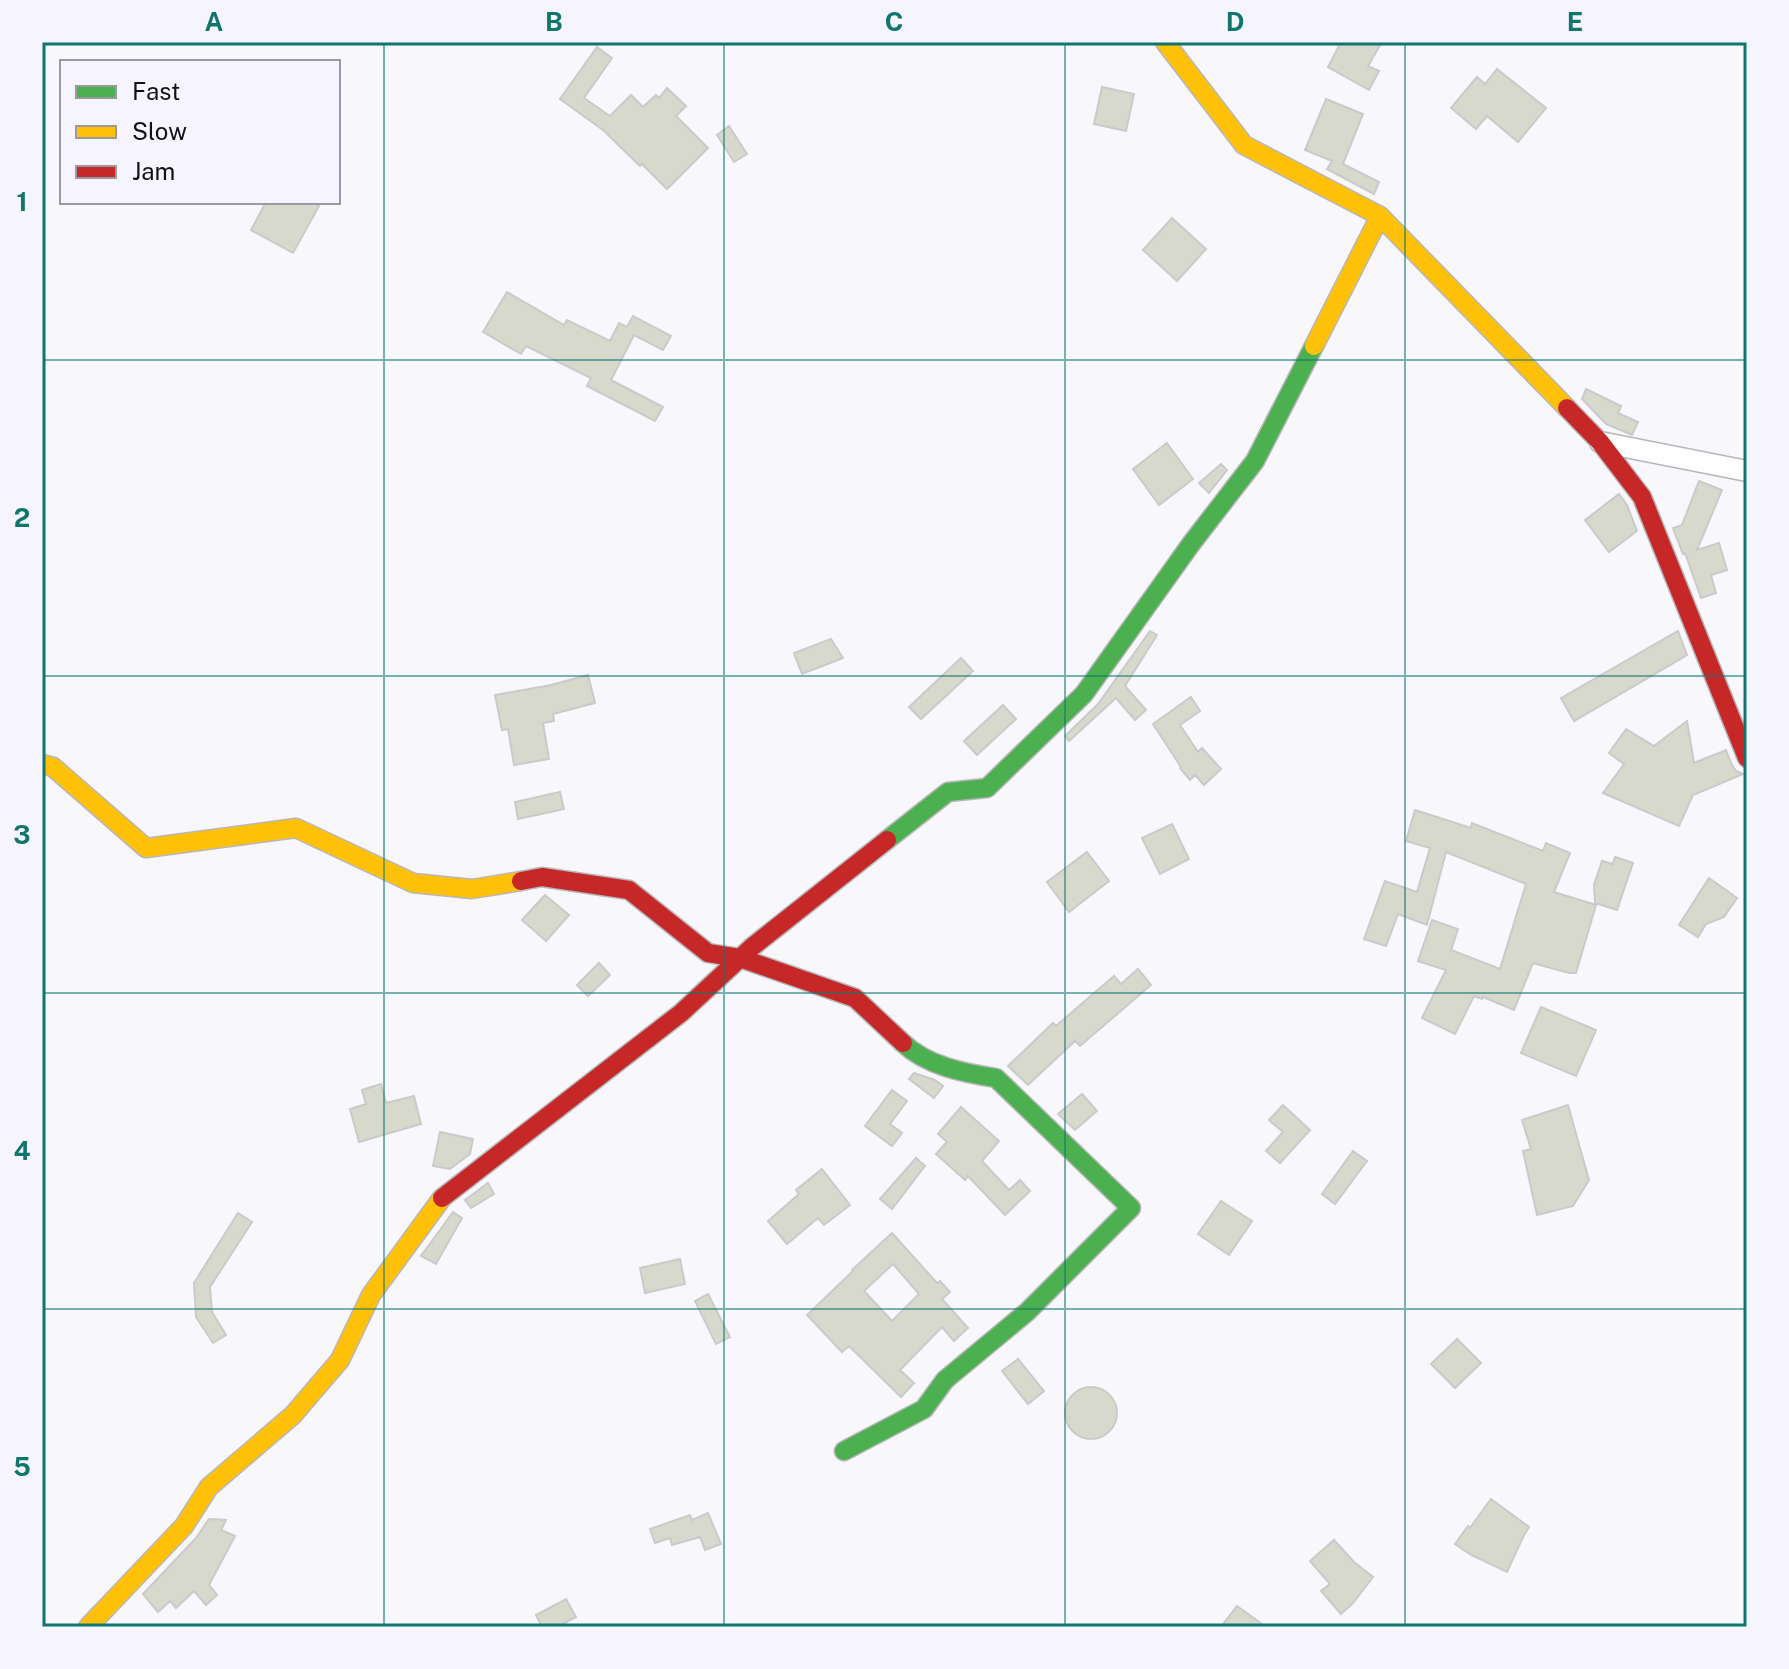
<svg xmlns="http://www.w3.org/2000/svg" width="1789" height="1669" font-family="'Public Sans',sans-serif">
	<style>
		.building { fill: #d8d9cd; stroke: #cacaca; stroke-width: 2; fill-rule: evenodd }
		.lines { fill: none; stroke-linecap: round; stroke-linejoin: round }
		.street-casing { stroke: #b7b7bb; stroke-width: 23 }
		.fast-casing { stroke: #b7b7bb; stroke-width: 21 }
		.slow-casing { stroke: #b7b7bb; stroke-width: 21 }
		.jam-casing { stroke: #b7b7bb; stroke-width: 21 }
		.street { stroke: #fefeff; stroke-width: 20 }
		.fast { stroke: #4caf50; stroke-width: 18 }
		.slow { stroke: #ffc107; stroke-width: 18 }
		.jam { stroke: #c62828; stroke-width: 18 }
		.grid { fill: none; stroke: #0f766e; stroke-width: 2; stroke-opacity: 0.55 }
		.neatline { fill: none; stroke: #0f766e; stroke-width: 3 }
		.grid-label { font-size: 26px; text-anchor: middle; font-weight: bold; fill: #0f766e }
	</style>
	<rect width="100%" height="100%" fill="#f7f7fc"/>
	<path class="building" d="M1341,42h41l-14,24 11,5 -10,19 -41,-23z
		M597,47l15,11 -28,40 26,18 21,-21 12,12 13,-12 3,3 8,-10 19,18 -10,10 32,32 -41,41 -25,-25 -2,2 -37,-36 -43,-31z
		M1497,69l49,39 -28,34 -31,-26 -11,13 -25,-21 26,-31 8,7z
		M1102,87l32,7 -8,37 -32,-7z
		M1326,99l37,15 -20,50 36,18 -5,12 -47,-25 5,-8 -27,-11z
		M729,126l18,28 -13,8 -17,-27z
		M266,202h45l8,4 -26,47 -42,-23z
		M1172,218l34,31 -29,32 -34,-31z
		M507,292l57,33 3,-5 43,21 9,-18 8,4 6,-11 38,20 -8,14 -29,-15 -23,45 52,27 -8,14 -68,-35 4,-8 -65,-32 -5,8 -38,-22z
		M1586,389l35,17 -3,7 20,9 -6,13 -26,-11 -24,-25z
		M1167,443l26,36 -34,26 -26,-36z
		M1221,464l6,6 -18,23 -10,-10z
		M1699,481l23,9 -25,60 22,-7 8,27 -16,5 5,18 -15,5 -16,-45 -2,1 -10,-26 9,-3z
		M1619,494l8,11 10,26 -28,21 -24,-32z
		M1150,631l7,4 -32,51 21,24 -11,10 -19,-22 -47,43 -4,-5 33,-32z
		M1678,631l9,24 -113,66 -13,-23z
		M831,639l12,19 -41,16 -8,-21z
		M961,658l12,13 -52,48 -12,-12z
		M588,675l7,28 -42,11 1,7 -11,2 6,36 -35,6 -6,-36 -6,1 -7,-35 56,-10z
		M1191,697l9,14 -20,14 18,27 4,-4 19,21 -17,16 -9,-10 -5,5 -10,-12 1,-1 -28,-43z
		M1003,705l13,14 -39,36 -13,-14z
		M1687,721l7,42 32,-13 6,15 4,6 7,3 -50,21 -14,31 -76,-33 21,-29 -15,-11 17,-24 28,17z
		M560,792l4,17 -46,10 -3,-17z
		M1415,810l56,18 1,-5 71,28 3,-8 24,10 -16,39 42,13 -20,68h-7l-36,-10 -19,47 -31,-13 -1,2 -8,-3 -19,38 -33,-16 24,-48 -28,-9 14,-41 26,9 -7,21 49,19 26,-85 -80,-32 -19,73 -29,-11 -12,32 -22,-7 21,-58 32,11 13,-44 -24,-7z
		M1172,824l17,35 -29,15 -18,-36z
		M1087,852l22,29 -40,31 -22,-30z
		M1615,857l18,6 -16,47 -22,-7 -1,-18 8,-24 11,3z
		M1709,878l28,20 -13,19 -18,7 -8,13 -19,-12z
		M545,895l24,20 -23,26 -24,-21z
		M599,963l11,12 -22,21 -11,-11z
		M1138,969l13,16 -71,61 -5,-5 -47,44 -20,-19 45,-43 3,3 58,-50 7,8z
		M1541,1007l55,23 -20,46 -55,-23z
		M914,1073l21,7 8,6 -9,12 -25,-19z
		M381,1084l5,19 28,-7 7,28 -62,18 -9,-33 16,-5 -4,-14z
		M892,1090l15,11 -17,23 12,9 -10,13 -27,-20z
		M1082,1094l15,17 -22,19 -17,-16z
		M1283,1105l27,25 -30,33 -14,-12 17,-19 -14,-12z
		M1568,1105l21,75 -16,26 -36,9 -14,-64 8,-2 -9,-29z
		M961,1107l38,34 -17,20 27,29 11,-10 10,11 -25,24 -37,-39 -3,4 -29,-26 11,-12 -9,-8z
		M440,1132l33,7 -3,15 -20,15 -17,-3z
		M1353,1151l14,10 -32,43 -13,-10z
		M916,1158l9,8 -33,43 -12,-10z
		M822,1169l28,36 -26,20 -6,-7 -31,26 -19,-23 31,-27 -3,-4z
		M488,1183l6,11 -23,14 -6,-8z
		M1221,1201l31,20 -23,34 -31,-21z
		M453,1212l9,6 -26,46 -15,-8z
		M238,1213l14,9 -42,65 2,25 14,23 -13,8 -17,-26 -2,-34z
		M892,1233l45,50 3,-2 10,11 -8,7 26,29 -14,13 -12,-14 -42,43 14,13 -13,14 -52,-51 -7,6 -35,-37 46,-44 -1,-1zM893,1264l26,30 -27,27 -28,-30z
		M680,1259l5,25 -40,9 -5,-25z
		M708,1294l22,43 -14,7 -21,-43z
		M1457,1339l24,24 -26,25 -24,-24z
		M1018,1359l26,32 -16,13 -26,-33z
		M1065 1413a26 26 0 1 1 52 0a26 26 0 1 1-52 0Z
		M1491,1499l38,28 -5,8 -17,37 -36,-17 -16,-11 13,-18 2,2z
		M708,1513l13,31 -16,6 -5,-13 -28,8 -2,-7 -15,5 -5,-14 40,-14 2,5z
		M209,1519l17,1 -5,10 14,6 -26,49 8,10 -11,10 -12,-14 -18,17 -6,-7 -12,11 -15,-18 53,-56z
		M1334,1540l20,22 19,15 -20,26 -12,11 -20,-23 9,-7 -20,-23z
		M566,1599l10,18 -19,10h-15l-6,-12z
		M1237,1606l29,21h-45z"/>
	<g class="lines">
		<defs>
			<path id="street" d="M1600,442l147,29"/>
			<path id="fast" d="M887,840l61,-48 39,-4 97,-94 107,-150 64,-83 59,-115
				M844,1451l80,-42 21,-29 82,-68 104,-104 -135,-130c-32,-5 -69,-12 -93,-35"/>
			<path id="slow" d="M1165,42l79,103 136,71 187,192
				M1314,346l66,-130
				M42,764l11,3 93,81 150,-20 117,55 59,6 49,-8
				M88,1627l96,-101 25,-39 84,-72 47,-55 31,-65 71,-97"/>
			<path id="jam" d="M1567,408l33,34 42,55 105,261
				M521,881l21,-4 87,13 79,63 32,5 115,40 48,45
				M442,1198l239,-185 71,-66 135,-107"/>
		</defs>
		<use href="#street" class="street-casing"/>
		<use href="#fast" class="fast-casing"/>
		<use href="#slow" class="slow-casing"/>
		<use href="#jam" class="jam-casing"/>
		<use href="#street" class="street"/>
		<use href="#fast" class="fast"/>
		<use href="#slow" class="slow"/>
		<use href="#jam" class="jam"/>
	</g>
	<path class="grid" d="M384,42v1585M724,42v1585M1065,42v1585M1405,42v1585M42,360h1705M42,676h1705M42,993h1705M42,1309h1705"/>
	<rect width="1789" height="1669" fill="none" stroke="#f6f4ff" stroke-width="88"/>
	<rect x="60" y="60" width="280" height="144" fill="#f6f4ff" stroke="#9b99a1" stroke-width="2"/>
	<rect x="76" y="86" width="40" height="12" fill="#4caf50" stroke="#9b99a1" stroke-width="2"/>
	<text x="132" y="100" font-size="24" fill="#121115">Fast</text>
	<rect x="76" y="126" width="40" height="12" fill="#ffc107" stroke="#9b99a1" stroke-width="2"/>
	<text x="132" y="140" font-size="24" fill="#121115">Slow</text>
	<rect x="76" y="166" width="40" height="12" fill="#c62828" stroke="#9b99a1" stroke-width="2"/>
	<text x="132" y="180" font-size="24" fill="#121115">Jam</text>
	<rect x="44" y="44" width="1701" height="1581" class="neatline"/>
	<g class="grid-label">
		<text x="214" y="31">A</text>
		<text x="554" y="31">B</text>
		<text x="894" y="31">C</text>
		<text x="1235" y="31">D</text>
		<text x="1575" y="31">E</text>
		<text x="22" y="211">1</text>
		<text x="22" y="527">2</text>
		<text x="22" y="844">3</text>
		<text x="22" y="1160">4</text>
		<text x="22" y="1476">5</text>
	</g>
</svg>
